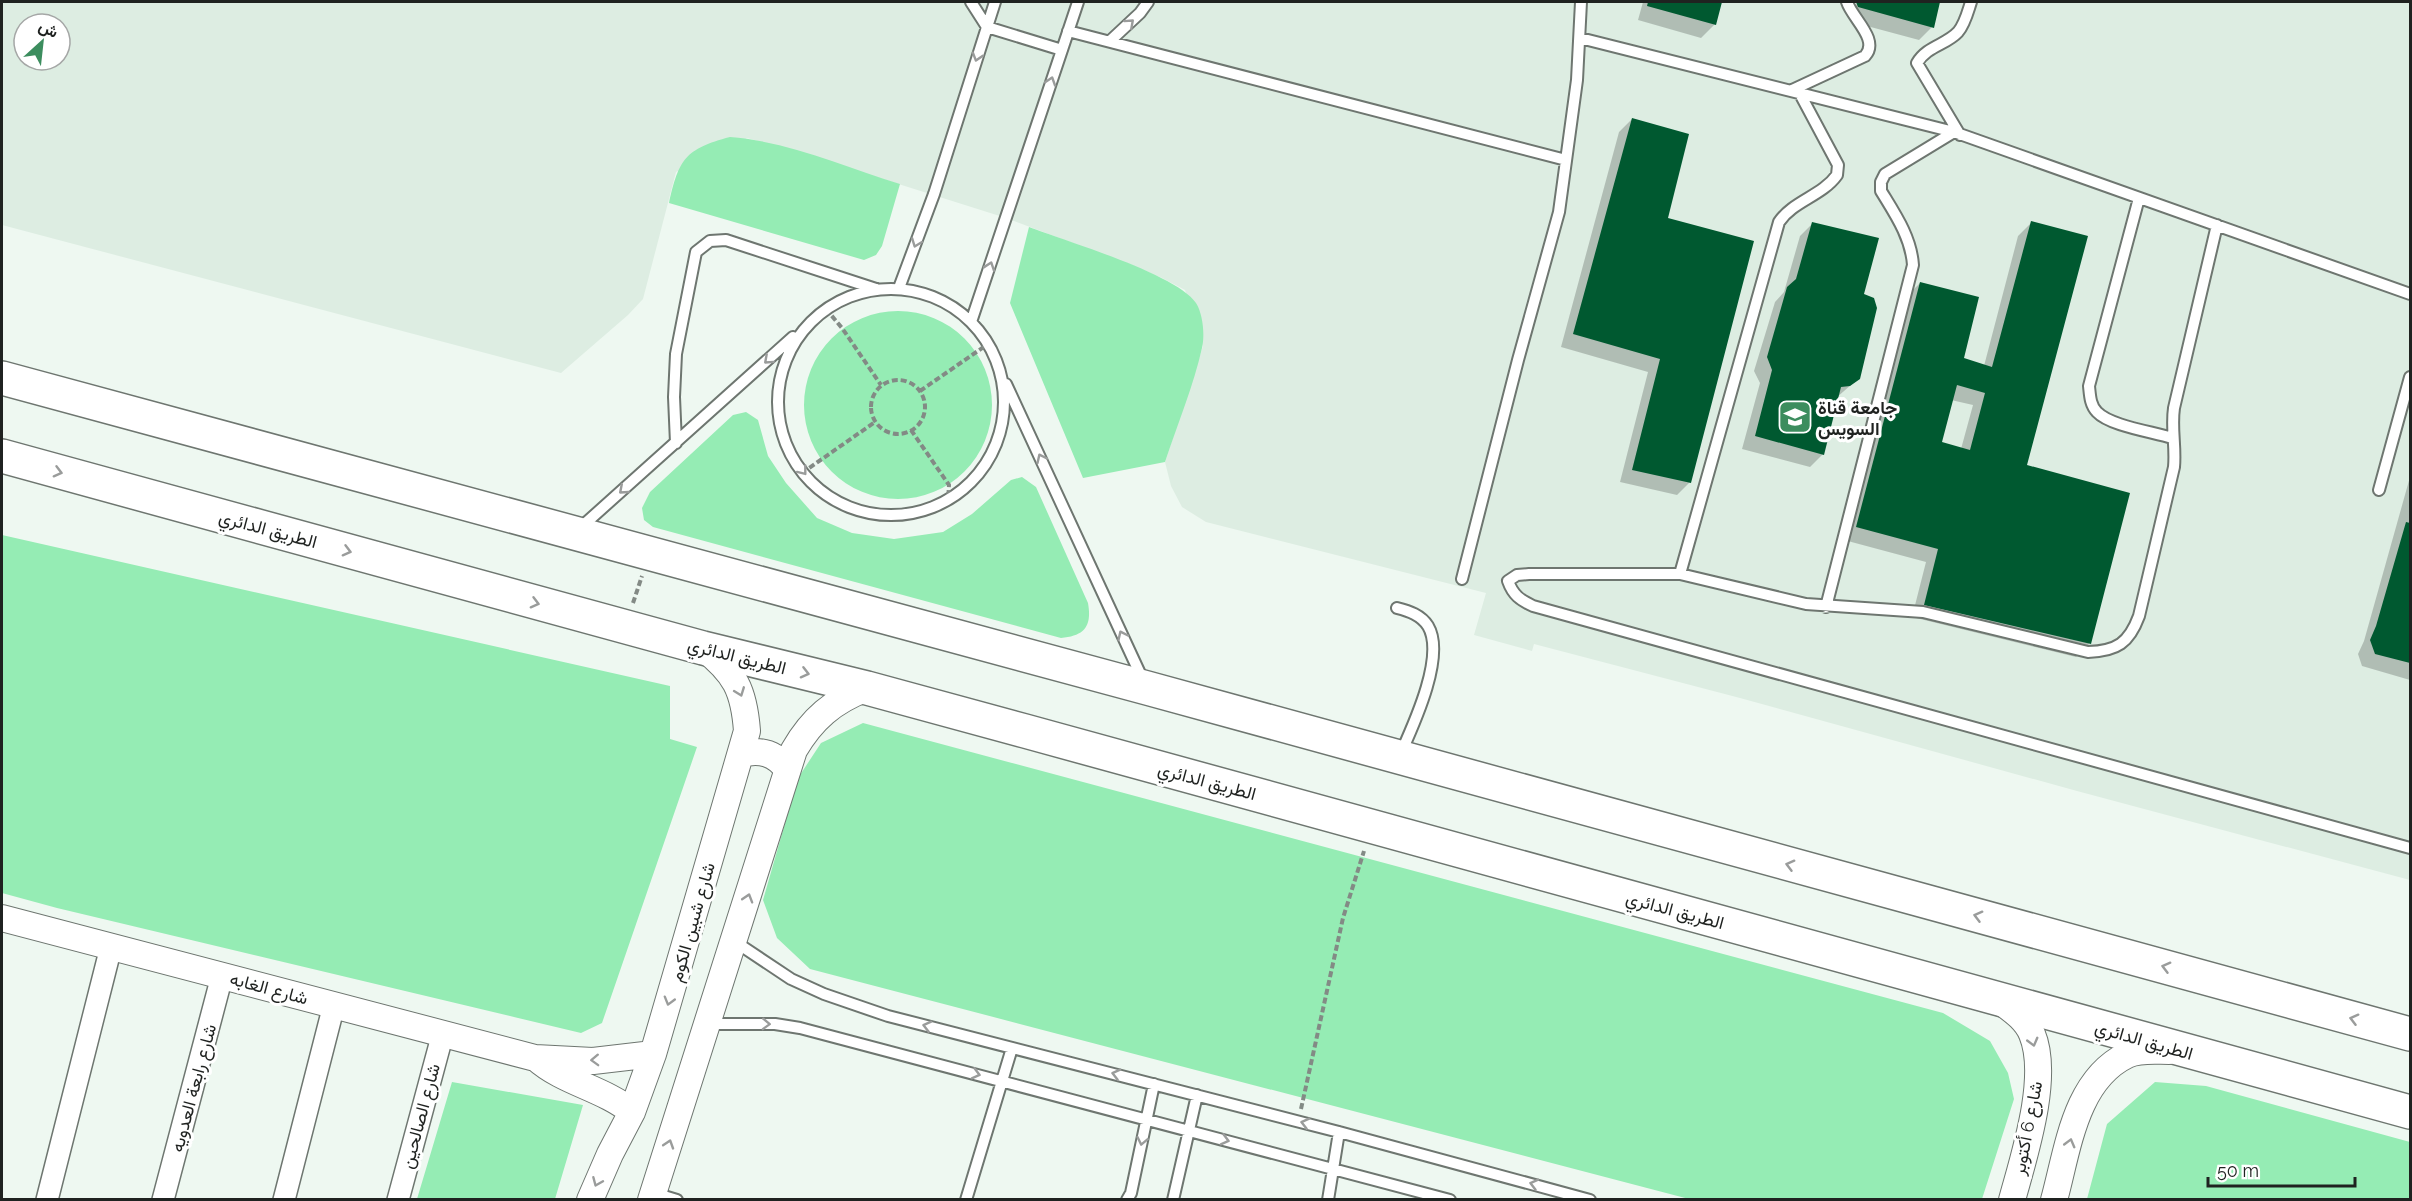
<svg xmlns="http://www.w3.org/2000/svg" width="2412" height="1201" font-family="Raleway,Vazirmatn,sans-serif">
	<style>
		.built { fill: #ddede2; fill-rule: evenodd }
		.green { fill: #95ecb4 }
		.shadow { fill: #0003; fill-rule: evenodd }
		.building { fill: #005930; fill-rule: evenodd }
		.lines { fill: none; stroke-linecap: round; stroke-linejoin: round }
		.service-casing { stroke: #6e7670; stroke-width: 14 }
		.minor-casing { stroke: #6e7670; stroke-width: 24 }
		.tertiary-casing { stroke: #6e7670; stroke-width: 28 }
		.primary-casing { stroke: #6e7670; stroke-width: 36 }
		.path { stroke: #838a85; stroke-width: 4; stroke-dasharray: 6 3; stroke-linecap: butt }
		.service { stroke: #fff; stroke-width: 10 }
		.minor { stroke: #fff; stroke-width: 21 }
		.tertiary { stroke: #fff; stroke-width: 26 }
		.primary { stroke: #fff; stroke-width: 33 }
		.oneway { stroke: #9a9c9b }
		.labels { text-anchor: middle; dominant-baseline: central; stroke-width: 6; stroke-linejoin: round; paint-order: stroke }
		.poi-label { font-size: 18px; font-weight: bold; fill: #1f2220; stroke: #fff; text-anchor: start }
		.street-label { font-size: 18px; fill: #1f2220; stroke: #fff }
	</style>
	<rect width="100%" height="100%" fill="#eef8f1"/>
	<path class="built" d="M2,2h2408v878l-333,-89 -337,-93 -206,-54 -2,7 -58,-16 12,-42 -280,-71 -24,-15 -11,-21 -6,-24 38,-116 -18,-56 -23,-12 -28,-12 -128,-48 -215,-68 -44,-12 -71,34 -33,127 -15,16 -67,58 -559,-148zM24,24h36v36h-36z"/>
	<path class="green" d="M730,137c56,4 116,30 170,47l-18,62 -6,9 -12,5 -195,-57c10,-44 16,-54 61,-66z
		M1029,227c36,14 148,47 167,76 7,11 9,32 6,45 -8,36 -25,78 -37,114l-82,16 -73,-175z
		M804 405a94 94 0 1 1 188 0a94 94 0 1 1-188 0Z
		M746,412l12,8 10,36 18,27 31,35 35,15 42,6 49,-7 29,-18 39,-34 11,-3 14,10 52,116c4,23 -3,33 -27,35l-408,-111 -9,-7 -2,-12 8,-16 83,-77z
		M2,535l668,151v53l27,8 -95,276 -21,10 -524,-125 -55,-15z
		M863,723l1080,290 47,28 18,32 6,26 -32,100h-293l-879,-230 -33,-31 -14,-38 35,-122 23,-35z
		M452,1082l131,23 -28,94h-138z
		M2155,1082l51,4 204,56v57h-323l20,-75z"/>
	<path class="shadow" d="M1643,2h78l-6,22 -14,14 -63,-18z
		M1857,2h81l-6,25 -13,13 -67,-18z
		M1632,119l34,100 24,263 -13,13 -57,-13 28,-110 -87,-25 58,-215z
		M1813,223l49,72 -3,83 -23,20 -13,56 -13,13 -68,-18 18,-66 -6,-12 21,-69 9,-10 16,-56z
		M2031,223l-6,243 64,178 -13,13 -164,-40 14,-55 -82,-22 63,-244 13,-13 42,76 22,7 34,-130zM1951,400l22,5 -12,44 -21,-6z
		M2410,477v203l-48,-14 -4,-12 6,-13z"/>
	<path class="building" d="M1648,2h74l-6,23 -69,-19z
		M1856,2h84l-6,26 -76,-21z
		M1632,118l57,16 -21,84 86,23 -63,242 -59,-13 28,-111 -87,-25z
		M2031,221l57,15 -61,229 103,28 -39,151 -167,-39 14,-56 -82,-22 64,-245 59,15 -15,61 28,9zM1957,385l28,8 -15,57 -28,-8z
		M1812,222l67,16 -15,56 10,4 3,10 -17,71 -10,7 -9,1 -17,68 -69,-19 17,-66 -5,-13 20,-70 9,-8z
		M2406,522l4,1v140l-35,-9 -5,-14 6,-14z"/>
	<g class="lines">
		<defs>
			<path id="service" d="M971,2l16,25 75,23
				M1068,31l498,129
				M1580,38l374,94 456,162
				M1110,41l30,-28 8,-11
				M1792,90l73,-34c15,-16 -13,-38 -18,-54
				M1960,135l-43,-72c10,-17 29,-18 41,-31 7,-8 10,-21 13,-30
				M2139,198l-50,188c1,9 1,19 8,26 13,14 57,20 75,26
				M2217,225l-43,183c-3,20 2,39 0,59l-35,149c-10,27 -22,35 -51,36l-165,-40 -117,-8 -126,-30h-151l-12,1 -9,6c5,14 12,19 25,25l877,242
				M899,288l35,-94 61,-192
				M778 402a113 113 0 1 1 226 0a113 113 0 1 1-226 0Z
				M971,322l107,-320
				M1006,384l137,296
				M676,443l-2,-46 2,-43 20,-102 14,-11 16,-1 150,49
				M2379,490l31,-113
				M579,529l214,-192
				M1680,574l99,-352c14,-21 43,-26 58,-47l1,-10 -39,-73
				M1462,579l56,-219 41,-148 18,-132 4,-78
				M1826,607l87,-342c-2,-28 -18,-51 -32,-74v-9l4,-8 69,-42
				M1397,608c12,3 24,7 31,18 18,30 -15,100 -28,129
				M734,941l57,38 33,15 64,22 451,116 251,68
				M708,1024h67l25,4 650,172
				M654,1193l23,7
				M966,1200l46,-152
				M1127,1200l4,-7 23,-109
				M1173,1200l24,-105
				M1328,1200l11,-68"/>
			<path id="minor" d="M47,1200l64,-253
				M163,1200l59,-224
				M284,1200l50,-195
				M398,1200l45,-167"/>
			<path id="tertiary" d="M741,754c19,-5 34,-1 46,15
				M2,918l533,140 58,3 60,-7
				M2000,1001c12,9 26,18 32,33 18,43 -8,122 -20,166
				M536,1058c28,25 67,30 96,54
				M590,1200l20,-46 22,-42 21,-58 94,-323c-3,-41 -12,-58 -44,-83
				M651,1200l143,-450c18,-31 39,-49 73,-62
				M2054,1200c14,-51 21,-120 73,-145 12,-6 29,-4 42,-4"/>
			<path id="primary" d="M2,378l1145,310 1263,346
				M2,456l701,192 164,40 158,43 1385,381"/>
		</defs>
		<use href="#service" class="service-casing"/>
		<use href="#minor" class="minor-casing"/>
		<use href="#tertiary" class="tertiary-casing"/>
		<use href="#primary" class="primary-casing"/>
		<path class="path" d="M826,309l16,19 39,57
			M871 407a27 27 0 1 1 54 0a27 27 0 1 1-54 0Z
			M920,391l68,-47
			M911,430l38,55 -1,16
			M802,473l73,-51
			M633,603l9,-27
			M1301,1109l42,-191 21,-67"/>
		<use href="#service" class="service"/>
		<use href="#minor" class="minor"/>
		<use href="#tertiary" class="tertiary"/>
		<use href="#primary" class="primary"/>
	</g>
	<defs><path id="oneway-chevron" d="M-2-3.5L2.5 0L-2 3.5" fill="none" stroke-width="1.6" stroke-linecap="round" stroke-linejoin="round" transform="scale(1.5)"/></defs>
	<g class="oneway">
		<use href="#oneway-chevron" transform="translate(1130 23) rotate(-42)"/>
		<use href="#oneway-chevron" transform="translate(977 57) rotate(107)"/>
		<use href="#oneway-chevron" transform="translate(1051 81) rotate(-72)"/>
		<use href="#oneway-chevron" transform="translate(916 243) rotate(111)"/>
		<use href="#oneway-chevron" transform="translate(990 266) rotate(-71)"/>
		<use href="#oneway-chevron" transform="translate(768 360) rotate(138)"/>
		<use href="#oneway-chevron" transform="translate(1041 458) rotate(-115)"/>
		<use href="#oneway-chevron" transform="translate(803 471) rotate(52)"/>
		<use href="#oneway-chevron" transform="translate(58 472) rotate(15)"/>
		<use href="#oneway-chevron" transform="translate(623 490) rotate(139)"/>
		<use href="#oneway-chevron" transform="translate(347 551) rotate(15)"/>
		<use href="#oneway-chevron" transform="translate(535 603) rotate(15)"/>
		<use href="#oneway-chevron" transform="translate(1122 635) rotate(-115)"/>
		<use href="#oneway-chevron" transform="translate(805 673) rotate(14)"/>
		<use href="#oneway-chevron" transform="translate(740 692) rotate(69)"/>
		<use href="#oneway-chevron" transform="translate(1790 865) rotate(-165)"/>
		<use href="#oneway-chevron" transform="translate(748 898) rotate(-73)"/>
		<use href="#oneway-chevron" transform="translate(1978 916) rotate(-165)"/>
		<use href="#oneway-chevron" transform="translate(2166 967) rotate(-165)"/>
		<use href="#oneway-chevron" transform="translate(669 1001) rotate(106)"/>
		<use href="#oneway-chevron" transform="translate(2354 1019) rotate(-165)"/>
		<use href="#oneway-chevron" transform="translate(766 1024) rotate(2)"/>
		<use href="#oneway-chevron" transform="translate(927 1026) rotate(-166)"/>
		<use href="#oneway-chevron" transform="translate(2033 1042) rotate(75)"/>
		<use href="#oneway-chevron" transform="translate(595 1060) rotate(178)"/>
		<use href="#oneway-chevron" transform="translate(976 1074) rotate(15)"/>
		<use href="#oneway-chevron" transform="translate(1116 1074) rotate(-166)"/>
		<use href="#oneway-chevron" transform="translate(1305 1123) rotate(-166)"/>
		<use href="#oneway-chevron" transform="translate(1225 1140) rotate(15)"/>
		<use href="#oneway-chevron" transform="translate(1142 1141) rotate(102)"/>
		<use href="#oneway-chevron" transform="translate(2070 1143) rotate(-75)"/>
		<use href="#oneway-chevron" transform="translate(669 1144) rotate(-72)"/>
		<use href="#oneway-chevron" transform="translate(597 1182) rotate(113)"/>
		<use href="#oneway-chevron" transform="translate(1534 1184) rotate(-165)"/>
	</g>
	<defs>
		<symbol id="university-square" viewBox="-11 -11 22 22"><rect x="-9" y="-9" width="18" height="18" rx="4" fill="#3c8d5e" stroke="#fff"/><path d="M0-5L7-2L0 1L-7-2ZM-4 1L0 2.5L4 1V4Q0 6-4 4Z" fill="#fff"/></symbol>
	</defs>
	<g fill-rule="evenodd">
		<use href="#university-square" x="1776" y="398" width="38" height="38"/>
	</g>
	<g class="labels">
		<g class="poi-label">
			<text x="1818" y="407">جامعة قناة<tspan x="1818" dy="21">السويس</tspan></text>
		</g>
		<g class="street-label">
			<text transform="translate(268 529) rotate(15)">الطريق الدائري</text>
			<text transform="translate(737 656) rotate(14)">الطريق الدائري</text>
			<text transform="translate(1207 781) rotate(15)">الطريق الدائري</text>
			<text transform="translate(1675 910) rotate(15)">الطريق الدائري</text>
			<text transform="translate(692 922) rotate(-74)">شارع شبين الكوم</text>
			<text transform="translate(269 988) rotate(15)">شارع الغابه</text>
			<text transform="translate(2144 1040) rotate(16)">الطريق الدائري</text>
			<text transform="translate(193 1088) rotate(-75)">شارع رابعة العدويه</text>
			<text transform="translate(420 1116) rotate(-75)">شارع الصالحين</text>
			<text transform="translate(2027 1128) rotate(-79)">شارع 6 أكتوبر</text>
		</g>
	</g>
	<rect width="2412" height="1201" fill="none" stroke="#1f2220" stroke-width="6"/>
	<g transform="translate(42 42) rotate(27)"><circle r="28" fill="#ffffff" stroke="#a5a7a6" stroke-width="1.5"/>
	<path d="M0-4.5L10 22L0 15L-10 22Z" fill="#3c8d5e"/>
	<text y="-9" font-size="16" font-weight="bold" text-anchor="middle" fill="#1f2220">ش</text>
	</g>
	<path d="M2208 1177v9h147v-9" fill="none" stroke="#1f2220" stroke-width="3"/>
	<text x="2217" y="1177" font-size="18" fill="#1f2220" stroke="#ffffff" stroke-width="4.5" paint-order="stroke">50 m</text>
</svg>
